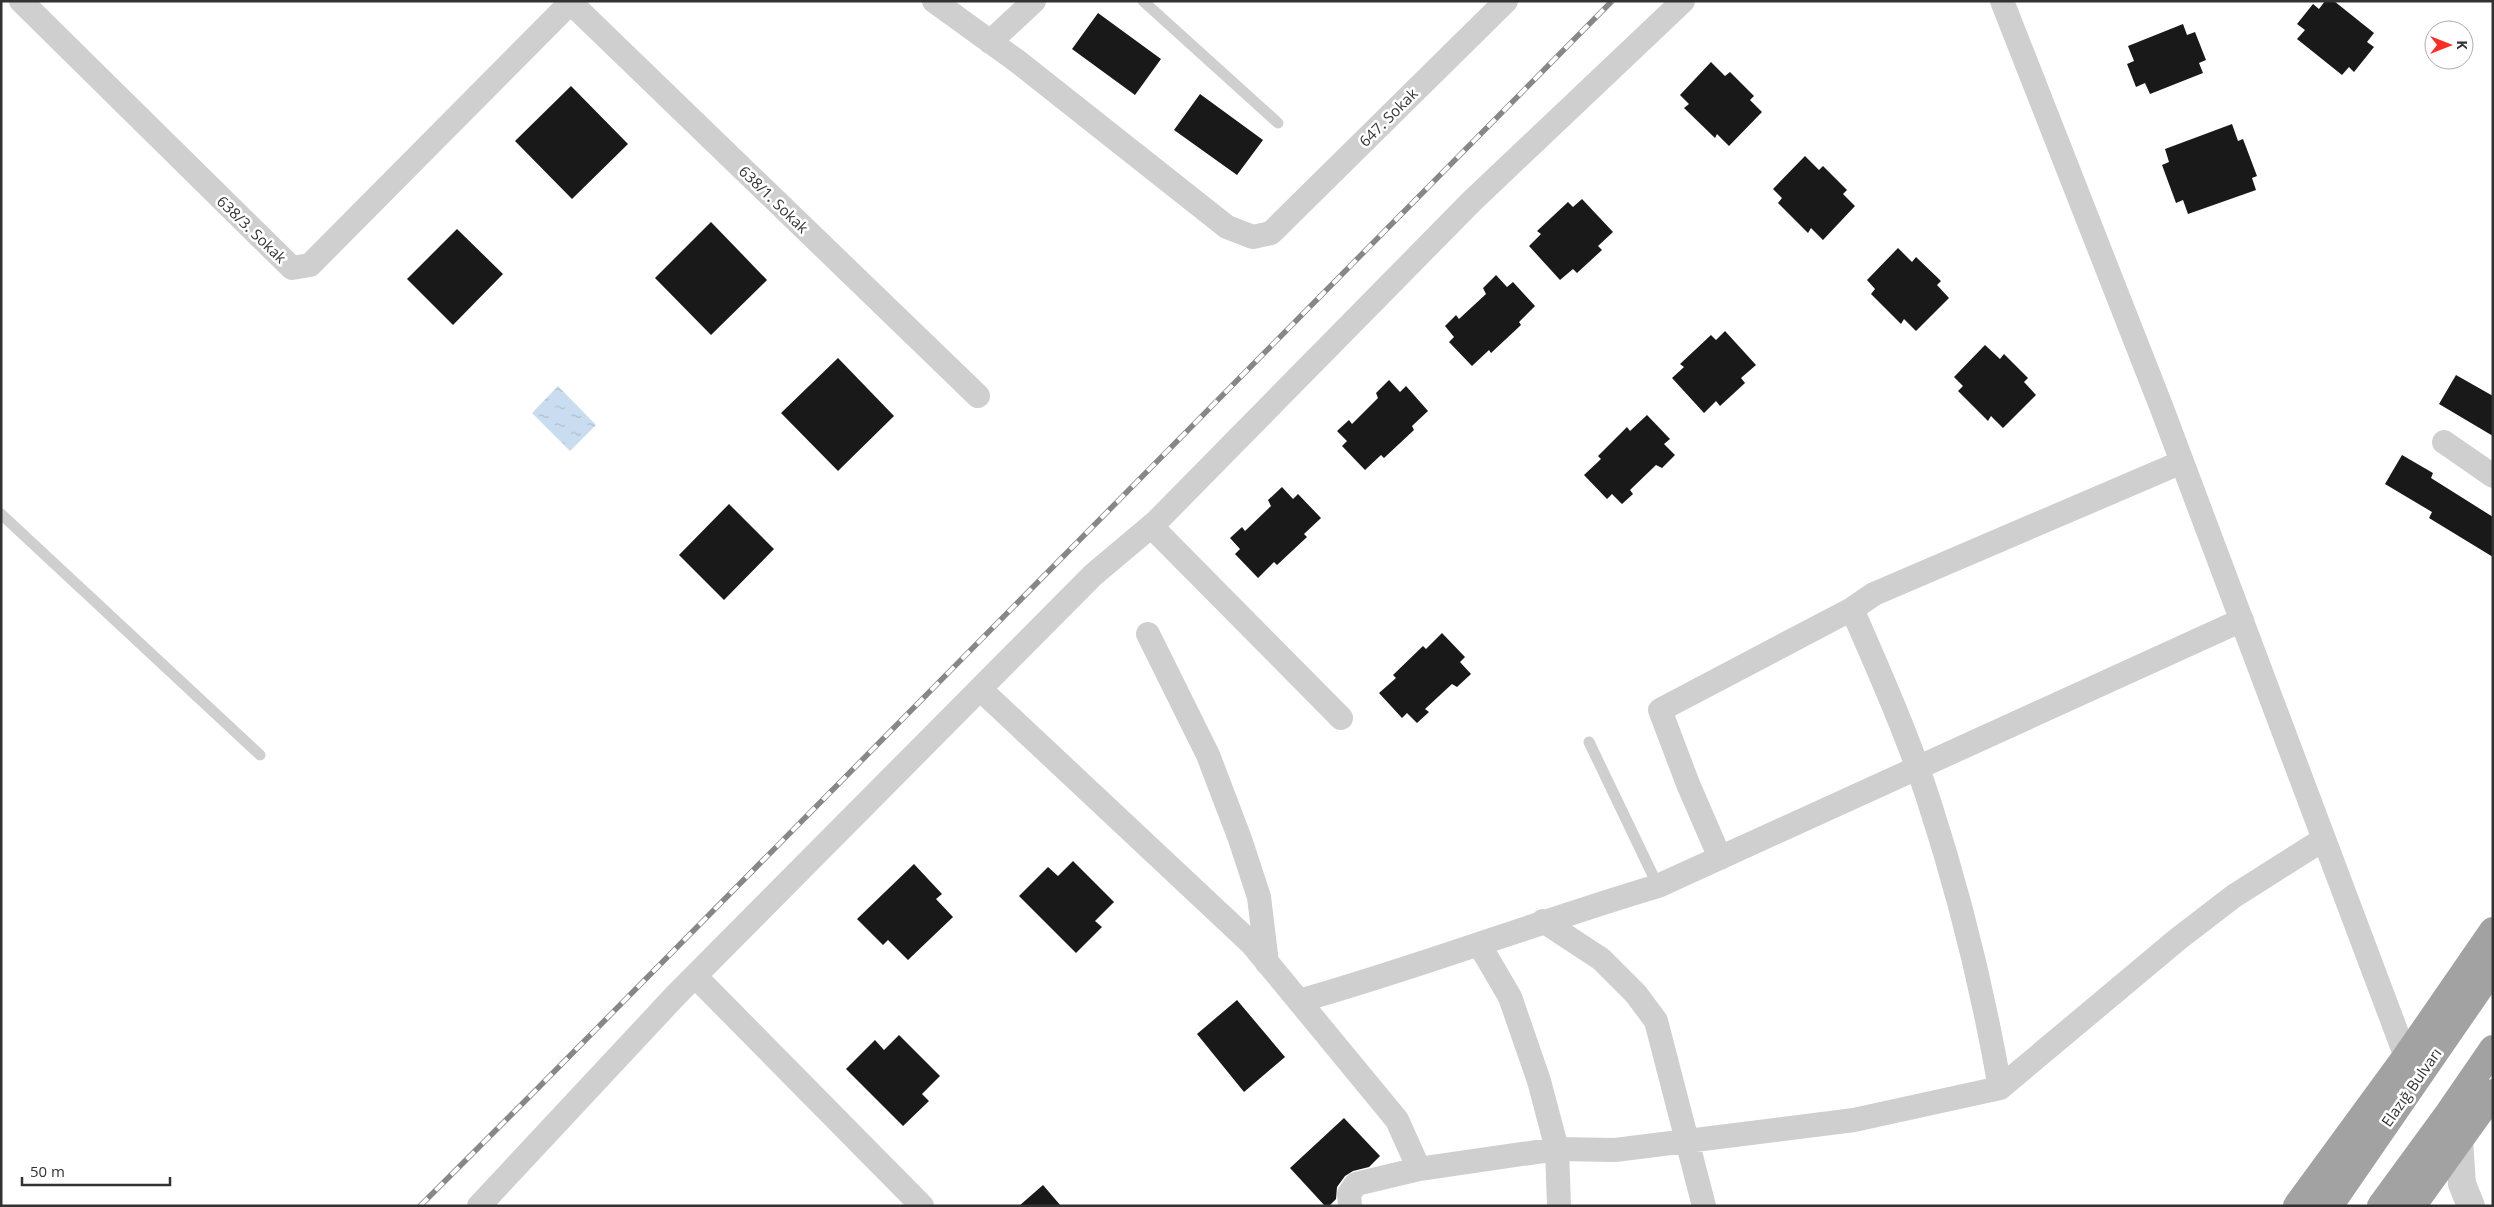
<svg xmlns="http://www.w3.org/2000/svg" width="2494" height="1207" font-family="'Open Sans',sans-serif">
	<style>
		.water { fill: url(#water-ripples) }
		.building { fill: #191919 }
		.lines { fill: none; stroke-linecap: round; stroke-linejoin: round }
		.service { stroke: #cfcfcf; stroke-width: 11 }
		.minor { stroke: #cfcfcf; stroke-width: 24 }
		.tertiary { stroke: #cfcfcf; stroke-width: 28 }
		.trunk { stroke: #a2a2a2; stroke-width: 28 }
		.rail-casing { stroke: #878787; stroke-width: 5.5 }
		.rail { stroke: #fff; stroke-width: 4; stroke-dasharray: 11; stroke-linecap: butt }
		.labels { text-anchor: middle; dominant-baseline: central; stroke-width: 5; stroke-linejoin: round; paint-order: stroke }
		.street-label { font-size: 15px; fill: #323232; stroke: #fff }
	</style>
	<defs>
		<pattern id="water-ripples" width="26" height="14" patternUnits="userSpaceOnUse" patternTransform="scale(1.25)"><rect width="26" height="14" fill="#caddf0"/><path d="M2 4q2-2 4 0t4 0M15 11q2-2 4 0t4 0" fill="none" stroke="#aebece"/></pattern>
	</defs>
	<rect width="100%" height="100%" fill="#fff"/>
	<path class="water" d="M558,386l38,39 -26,26 -38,-38z"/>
	<path class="building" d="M2325,1h9l40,32 -7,9 7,5 -20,25 -5,-5 -7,8 -45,-36 8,-9 -8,-6 16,-20 6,5z
		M1098,13l63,46 -26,36 -63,-46z
		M2183,24l4,11 8,-3 11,28 -7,3 4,10 -53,21 -5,-11 -9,4 -9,-23 7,-3 -6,-15z
		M1711,62l14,14 5,-4 24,24 -4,4 12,12 -33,34 -12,-12 -2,4 -31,-30 5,-4 -9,-9z
		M571,86l57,58 -56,55 -57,-58z
		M1200,94l63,46 -26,35 -63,-45z
		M2232,124l6,17 5,-2 14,37 -5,2 4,12 -68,24 -5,-14 -7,3 -14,-38 7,-3 -4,-13z
		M1805,156l14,14 4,-4 24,24 -4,4 12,12 -32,34 -12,-12 -3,5 -30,-30 4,-5 -9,-9z
		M1582,199l31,33 -15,14 4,4 -25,23 -4,-4 -13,11 -31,-34 12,-12 -4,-3 31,-29 5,5z
		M711,222l56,58 -56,55 -56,-57z
		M457,229l46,45 -50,51 -46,-46z
		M1898,248l14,14 4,-5 25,24 -4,4 12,13 -33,33 -12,-12 -3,5 -30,-30 4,-5 -8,-9z
		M1496,275l11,12 6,-5 22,24 -16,16 2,3 -30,28 -2,-3 -17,16 -23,-24 5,-5 -9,-11 11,-11 3,4 27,-25 -3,-6z
		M1725,331l31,34 -15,13 4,5 -25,23 -4,-5 -12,12 -32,-35 12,-11 -4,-3 31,-29 5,5z
		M1985,345l15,14 4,-5 24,24 -4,4 12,13 -33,33 -12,-12 -3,5 -30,-30 5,-5 -9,-9z
		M838,358l56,58 -56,55 -57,-58z
		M2456,375l37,21v40l-54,-32z
		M1389,380l11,12 6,-6 22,25 -16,15 2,4 -30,28 -3,-3 -16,15 -23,-24 5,-5 -10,-10 12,-11 3,4 26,-26 -2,-5z
		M1647,415l23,24 -6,5 11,11 -13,13 -6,-3 -26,25 3,4 -11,10 -10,-10 -5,5 -23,-24 17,-16 -3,-3 29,-29 3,4z
		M2402,455l31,18 -2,5 62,39v40l-64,-39 3,-6 -47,-28z
		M1282,487l11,12 5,-5 23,24 -17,16 3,3 -30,28 -3,-3 -16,16 -23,-24 5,-5 -10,-11 12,-11 3,4 26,-25 -3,-6z
		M729,504l45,45 -50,51 -45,-45z
		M1442,633l23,24 -5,5 11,12 -14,13 -5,-3 -27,25 4,3 -12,11 -10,-10 -5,5 -23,-25 17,-15 -3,-3 30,-29 3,3z
		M1073,861l41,41 -19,19 7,6 -26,26 -57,-57 29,-29 10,9z
		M914,864l28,30 -6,5 17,18 -45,43 -20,-20 -5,5 -26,-26z
		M1237,1000l48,57 -41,35 -47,-58z
		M899,1035l41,41 -18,18 7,7 -26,25 -57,-57 29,-29 9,10z
		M1344,1118l36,38 -11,11 -16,4 -8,5 -8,11 -1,12 -7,7h-4l-35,-38z
		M1043,1185l18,21h-42z"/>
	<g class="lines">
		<path class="service" d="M1143,1l135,122
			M1,514l259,241
			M1589,742l69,144"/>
		<path class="minor" d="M21,1l271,267 18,-3 260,-262
			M569,1l409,395
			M934,1l83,60 210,166 26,10 18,-4 235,-232
			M2002,1l159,405 245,651
			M990,42l44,-41
			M2444,442l49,34
			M1151,526l190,192
			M1852,609c27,62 55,125 76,189 31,95 55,192 72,290
			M1148,634l60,121 32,84 19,58 8,66
			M980,689l272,255 145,176 22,49
			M1720,858l-32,-74 -28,-74 192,-101 22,-15 308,-132
			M1543,921l58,38 35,35 20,27 48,185
			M1479,944l31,53 29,84 18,68 2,57
			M695,976l227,230
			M1299,1001c121,-34 238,-79 359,-115l584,-266
			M479,1206l197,-211 417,-420 63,-53 316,-321 211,-200
			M1350,1206l-1,-12 7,-10 63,-15 138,-20 58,1 239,-30 146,-32 178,-149 56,-43 90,-57"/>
		<path class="tertiary" d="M2459,1140l3,44 9,22"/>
		<path class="trunk" d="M2297,1206l109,-149 87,-126
			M2329,1206l164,-238
			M2381,1206l68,-93 44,-64
			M2412,1206l81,-113"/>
		<defs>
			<path id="rail" d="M420,1206l118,-118 1074,-1087"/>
		</defs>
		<use href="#rail" class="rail-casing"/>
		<use href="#rail" class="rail"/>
	</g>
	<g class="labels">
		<g class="street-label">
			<text transform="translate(1388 117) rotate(-45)">647. Sokak</text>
			<text transform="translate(774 199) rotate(44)">638/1. Sokak</text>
			<text transform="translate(252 229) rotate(44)">638/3. Sokak</text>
			<text transform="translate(2411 1087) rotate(-55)">Elazığ Bulvarı</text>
		</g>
	</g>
	<rect width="2494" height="1207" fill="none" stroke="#323232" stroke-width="5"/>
	<g transform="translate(2449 45) rotate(90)"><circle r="24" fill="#ffffff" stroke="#adadad"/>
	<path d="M0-4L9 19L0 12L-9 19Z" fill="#f62f27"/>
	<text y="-8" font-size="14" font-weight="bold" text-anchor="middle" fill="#323232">K</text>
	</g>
	<path d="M22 1177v8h148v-8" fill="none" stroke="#323232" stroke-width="2.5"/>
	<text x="30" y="1177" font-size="15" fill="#323232" stroke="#ffffff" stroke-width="4" paint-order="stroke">50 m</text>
</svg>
